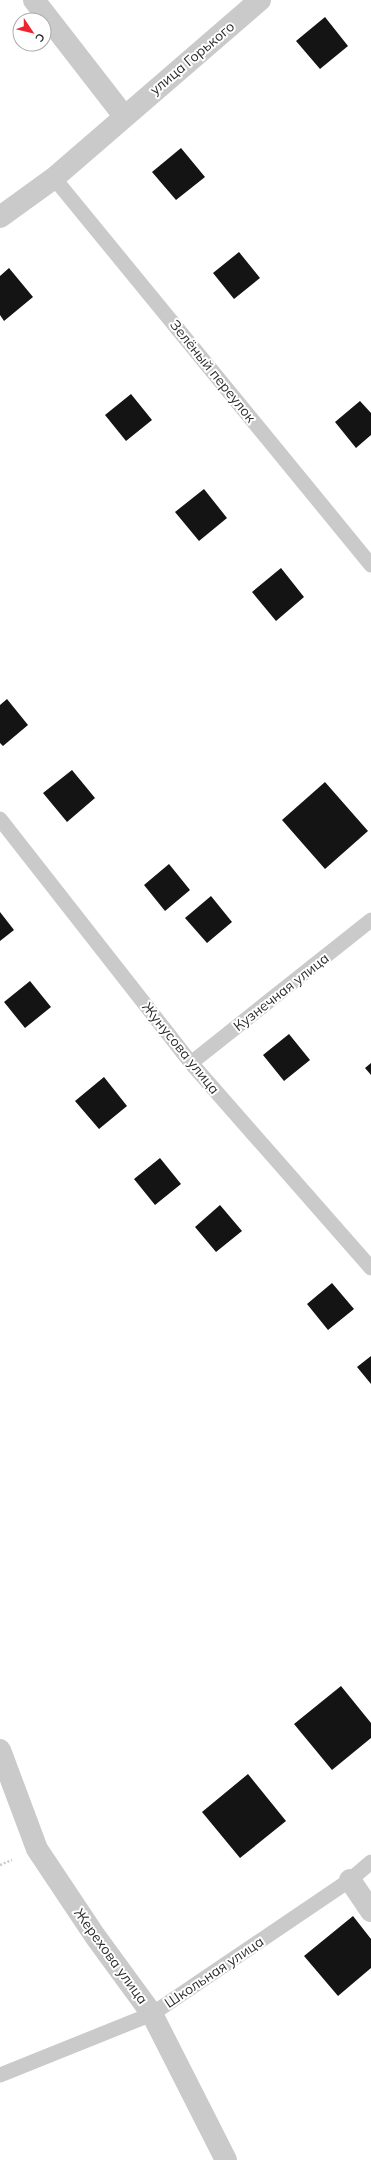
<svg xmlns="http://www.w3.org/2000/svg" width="371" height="2160" font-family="Mulish,sans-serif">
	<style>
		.building { fill: #141414 }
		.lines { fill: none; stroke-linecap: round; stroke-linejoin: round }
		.path { stroke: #cacaca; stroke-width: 2.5; stroke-dasharray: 2 2; stroke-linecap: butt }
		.service { stroke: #cacaca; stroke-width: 15 }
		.minor { stroke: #cacaca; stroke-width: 22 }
		.labels { text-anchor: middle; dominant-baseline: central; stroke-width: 4; stroke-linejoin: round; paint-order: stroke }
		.street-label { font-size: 14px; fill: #2d2d2d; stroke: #fff }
	</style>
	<rect width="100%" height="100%" fill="#fff"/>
	<path class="building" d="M325,17l23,29 -28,23 -24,-28z
		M181,148l24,29 -29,23 -24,-28z
		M239,252l21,26 -26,21 -21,-26z
		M9,268l24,29 -29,24 -4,-6v-39z
		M131,394l21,26 -26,21 -21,-26z
		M360,401l11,12v22l-15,13 -21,-26z
		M204,489l23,29 -28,23 -24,-29z
		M281,568l23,29 -28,24 -24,-29z
		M7,699l21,26 -25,21 -3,-3v-38z
		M72,770l23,28 -28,24 -24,-29z
		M325,782l43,49 -43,38 -43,-49z
		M169,864l21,26 -25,21 -21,-26z
		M211,896l21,26 -25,21 -22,-25z
		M0,912l14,18 -14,11z
		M30,981l21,26 -26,21 -21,-26z
		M289,1034l21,26 -26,21 -21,-26z
		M371,1063v12l-6,-7z
		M104,1077l23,29 -28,23 -24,-28z
		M160,1158l21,26 -26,21 -21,-26z
		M220,1205l22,26 -26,21 -21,-25z
		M332,1283l22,26 -26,21 -21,-26z
		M371,1356v28l-14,-17z
		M341,1686l30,37v15l-39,32 -38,-46z
		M248,1774l38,47 -46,37 -38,-46z
		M353,1916l18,23v29l-33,28 -34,-40z"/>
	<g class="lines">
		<path class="path" d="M0,1865l12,-5"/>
		<path class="service" d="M54,178l317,387
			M0,819l191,244 180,205
			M191,1063l180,-143
			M0,2075l152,-61 198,-134 21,-18"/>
		<path class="minor" d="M34,0l90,116
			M0,217l54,-39 206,-178
			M0,1750l37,99 58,87 57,78 74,146
			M350,1880l21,31"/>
	</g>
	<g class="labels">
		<g class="street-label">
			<text transform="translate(192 58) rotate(-40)">улица Горького</text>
			<text transform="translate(213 371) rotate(51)">Зелёный переулок</text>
			<text transform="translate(281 992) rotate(-38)">Кузнечная улица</text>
			<text transform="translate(181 1048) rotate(51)">Жунусова улица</text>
			<text transform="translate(111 1956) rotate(54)">Жерехова улица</text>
			<text transform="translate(214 1972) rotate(-34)">Школьная улица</text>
		</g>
	</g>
	<g transform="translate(32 32) rotate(125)"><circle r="19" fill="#ffffff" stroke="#ababab"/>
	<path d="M0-3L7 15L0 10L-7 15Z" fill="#ee252f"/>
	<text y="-6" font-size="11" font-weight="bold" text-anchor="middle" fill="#2d2d2d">С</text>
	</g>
</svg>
